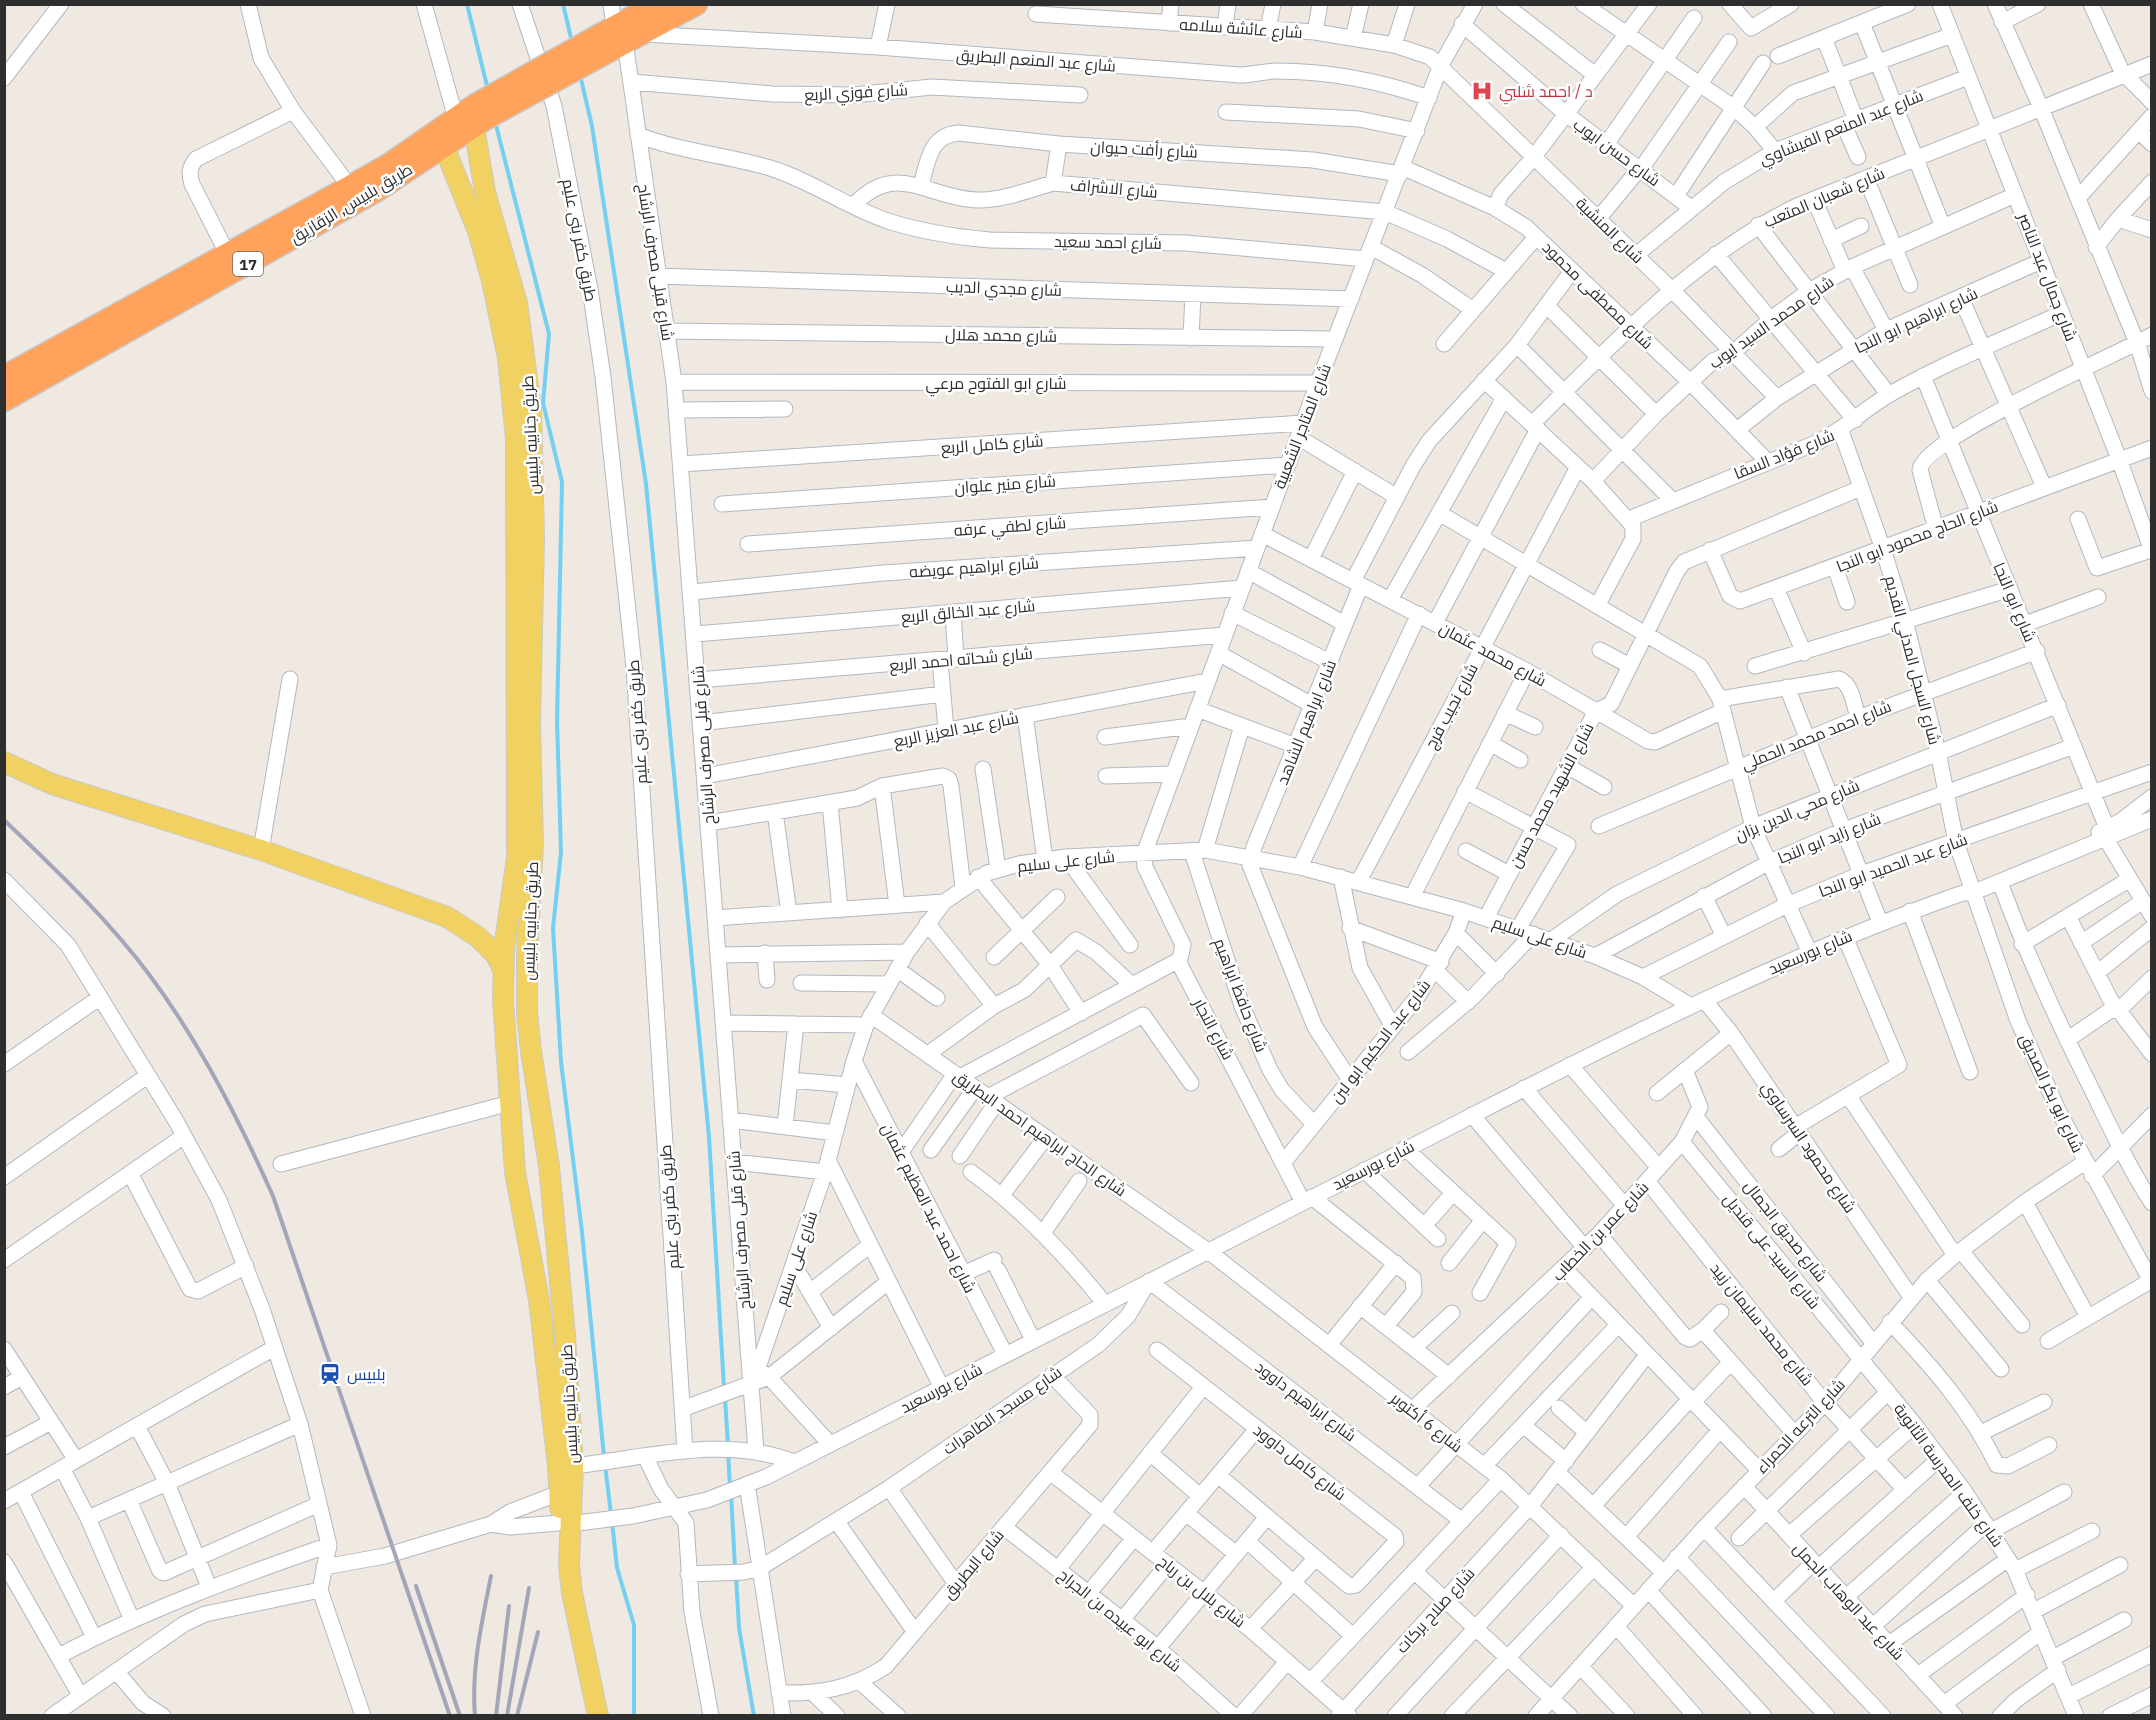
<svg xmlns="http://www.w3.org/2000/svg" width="2156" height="1720" font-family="'IBM Plex Sans',Cairo,sans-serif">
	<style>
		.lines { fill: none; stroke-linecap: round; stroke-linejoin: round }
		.stream { stroke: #75cff0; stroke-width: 4 }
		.minor-casing { stroke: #b4b7c1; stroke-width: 17 }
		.major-casing { stroke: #c9c9c9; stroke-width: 22 }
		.highway-casing { stroke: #c9c9c9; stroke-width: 25 }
		.minor { stroke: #fff; stroke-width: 15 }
		.major { stroke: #f2d163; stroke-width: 20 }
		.highway { stroke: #ffa35c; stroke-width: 22 }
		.rail { stroke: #a3a6b8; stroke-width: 4 }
		.highway-bridge-casing { stroke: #c9c9c9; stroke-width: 25; stroke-linecap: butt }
		.highway-bridge { stroke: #ffa35c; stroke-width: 22 }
		.labels { text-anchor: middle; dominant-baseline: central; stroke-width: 5; stroke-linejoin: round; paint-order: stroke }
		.shield { fill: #fff; stroke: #6d6d6d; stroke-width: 1.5 }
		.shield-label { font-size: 15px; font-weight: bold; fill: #2e2e2e }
		.street-label { font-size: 16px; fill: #2e2e2e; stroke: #fff }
		.health-label { font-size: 16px; fill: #be3a42; stroke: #fff; text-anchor: start }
		.transit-label { font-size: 16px; fill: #164399; stroke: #fff; text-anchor: start }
	</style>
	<rect width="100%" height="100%" fill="#efe9e1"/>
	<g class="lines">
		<path class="stream" d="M467,4l21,86
			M563,4l9,38
			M580,75l12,51 54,358 63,653 15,251
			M495,121l54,213 -6,69 19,79 -5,240 4,130 -8,76 8,134 21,170 22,225
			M725,1398l3,47
			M728,1452l2,35
			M605,1465l6,49
			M731,1494l4,73
			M612,1521l5,47 17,57v91
			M736,1575l3,53 15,88"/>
		<defs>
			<path id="minor" d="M248,4l13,54 32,53 57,76
				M424,4l32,115
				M520,4l34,102 36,183 13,88 31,290 51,784
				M611,4l3,22
				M1504,4l91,71
				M1583,4l150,103 22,20 20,24
				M1730,4l21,24 40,-24
				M1940,4l179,455 33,92
				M1995,4l46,104 96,235 15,48
				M2091,4l31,68 30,30
				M1036,14l279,18 79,13 36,12 242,233 105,108
				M2002,22l36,-18
				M1169,23l2,-19
				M1862,23l81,204
				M1462,24l104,90 125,94
				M1225,27l3,-23
				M1268,30l5,-26
				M1315,32l5,-28
				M644,34l234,13 362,28c12,0 25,-4 37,-4 52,0 103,10 152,27
				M1353,38l8,-34
				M1824,38l32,82
				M625,42l49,340 82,1069
				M1394,45l13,-41
				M878,47l9,-43
				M1778,56l130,-52
				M4,78l57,-74
				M632,82l141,12 80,1 79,-8 148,8
				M1226,112l133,7 58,12
				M1844,125l14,32
				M1755,127l38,-34 159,-58
				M2139,131l13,13
				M638,135c43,17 89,20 132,33 43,13 79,41 121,54 32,10 66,15 99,18l196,3 180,16
				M1607,143l87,-125
				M1402,167l93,41 31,19 164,155 77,79
				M1641,169l88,-127
				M1866,178l44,107
				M1053,183l6,-39
				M921,185c7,-23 8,-49 37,-52l101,11 254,16 87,14
				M1676,196l87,-133
				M2078,198l74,-82
				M1814,199l31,72
				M854,205c42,-45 73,-7 122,-5 26,1 52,-10 77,-17l332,29 62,27 59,32
				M1495,208l6,-14 32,-36 116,-154
				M1599,218l41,-50
				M2118,219l34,11
				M1758,225l131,170
				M1831,240l30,-14
				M1371,247l51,28 51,35
				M2096,247l22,-28 34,-37
				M227,253l-35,-69c-3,-10 -3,-16 4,-25l97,-48
				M1716,254l139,166
				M1636,255l88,-73 51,-31 193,-74
				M1852,267l34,63
				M657,276l694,23
				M1961,298l83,189
				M1547,306l109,108
				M667,331l668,8
				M1191,338l2,-44
				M1444,344l92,-107
				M1517,345l155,155
				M1923,376l184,452
				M1484,380l109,101 40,45v13l-36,67
				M674,382l644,1
				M676,410l109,-1
				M1532,424c80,-79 163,-169 265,-218l355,-142
				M1737,430l40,-32 109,-68 155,-69
				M1841,431l42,118 22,71 33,132 18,90 62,179 41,91 93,171
				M1298,437l99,60
				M681,464l622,-41
				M1593,481l63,-67 57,-53 21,-9 37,-33 38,-28 43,-24 163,-72
				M722,504l565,-39
				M1439,513l261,153 20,33 33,128 56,124
				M1629,519l187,-76c29,-14 49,-35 76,-50 54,-31 113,-54 170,-80
				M2078,519l19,49 54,-18
				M1936,529l-16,-59c2,-31 198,-116 232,-135
				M1262,534l265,137 121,70 7,1 68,-31
				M748,544l524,-37
				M1710,550l20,46 10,5 412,-153
				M1311,559l44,-88
				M1835,567l12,35
				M1248,571l97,53
				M1353,581l60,-115 16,-25 88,-96 55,-74
				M1776,588l28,65
				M692,592l191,-19 374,-25
				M1390,600l114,-202
				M953,612l3,47
				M1232,613l98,49
				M1435,623l103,-194
				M2025,624l73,-27
				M695,634l547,-46
				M1600,650l30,16
				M1218,653l94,52
				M940,660l6,70
				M1755,666l255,-77
				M698,680l526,-45
				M1787,687l93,235
				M1720,699l119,-20c13,5 15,26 19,39
				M1197,709l99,37
				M1505,713l30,14
				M1025,715l20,145
				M701,723l242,-29
				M1105,737l86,-11
				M1490,743l30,17
				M1567,766l37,21
				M983,769l15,100
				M705,776l502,-95
				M1106,776l67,-2
				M882,786l15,119
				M1465,791l103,54 -50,84
				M830,803l10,107
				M775,812l14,101
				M709,823l148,-25 25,-12 61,-10 6,3 2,7 12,101
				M1599,826l259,-108 179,-67
				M2099,832l22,-11 31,-24
				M2106,839l46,77
				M261,850l29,-171
				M1205,850l37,-124
				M1466,851l43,23
				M1192,852l50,154 28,64 12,20 32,34
				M1066,857l64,88
				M1300,867l119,-253
				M978,877l72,88 31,48
				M1341,877l19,91 33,59
				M4,880l64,65 108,176 43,79 43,109 38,115 29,121
				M1359,881l219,-414
				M2000,882c25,69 56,136 89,202 20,40 38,81 63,119
				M1413,895l114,-224
				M1704,896l20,40
				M1910,911l60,161
				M2068,916l42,83 42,55
				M715,918l229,-16
				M1486,918l110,-207 15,-7 66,-133 7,-9 177,-74
				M927,923l67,83
				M1350,928l91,34
				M1456,933l41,41
				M1550,941l67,-47 136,-67 305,-122
				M2081,943l62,-42
				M2022,944l108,-65
				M765,953l2,27
				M718,955l189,-3
				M1595,956l173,-93 76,-33 230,-84
				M994,957l63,-60
				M897,969l40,29
				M1435,970l33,32
				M2097,973l55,-45
				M1643,977l144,-72 74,-31 291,-102
				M801,983l87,1
				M1704,1000l27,33 180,264
				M2118,1011l34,-33
				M871,1015l337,236 293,228 133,127
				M723,1023l143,2
				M2067,1040l48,-33
				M1408,1052l65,-55 60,-63
				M928,1054l66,-48 30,-16 52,-50 20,12 36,33
				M854,1061l151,293
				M4,1064l95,-66
				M1570,1065l89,103
				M960,1077l219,-117
				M790,1080l58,5
				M1350,1080l-35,-53 -65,-162 4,-18 107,-262
				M1524,1088l101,118
				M1657,1093l74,-60
				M988,1097l155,-82 48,68
				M1849,1097l106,158
				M1472,1115l113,133
				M1697,1118l177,226
				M730,1120l105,13
				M785,1126l11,-102
				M1795,1127l104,-62 -54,-128
				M1682,1142l233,283 50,67 50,78 61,146
				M1405,1148l103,95 -28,50
				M1779,1149l20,-16
				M931,1150l44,-62
				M901,1152l54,-78
				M960,1156l36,-53
				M828,1160l114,228
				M734,1162l91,10
				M1283,1163l135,-167 38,-63 8,-22
				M281,1164l229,-61
				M1364,1170l74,69
				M971,1172c52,38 94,82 134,132
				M130,1173l60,116 8,2 48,-25
				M2092,1176l60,-61
				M4,1177l143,-101
				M1648,1182l177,221 80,87
				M1002,1195l44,-58
				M1312,1197l101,81 1,14 -28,34
				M1303,1202l-124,-239 4,-18 -38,-78 -1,-13 174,-471 123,-318 34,-61
				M2025,1202l63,115
				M1424,1226l29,-33
				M1043,1233l36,-52
				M1599,1234l86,103 5,2 10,-7 6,2 88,99
				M1961,1251l61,74
				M4,1260l180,-124
				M1449,1263l34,-43
				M794,1265l37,63
				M1564,1268l195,202
				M998,1270l35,70
				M963,1274l31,-14
				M1927,1280l74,89
				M810,1292l60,-47
				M1360,1306l89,70
				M1890,1322c43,46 79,86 107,143l11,1 41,-21
				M1702,1331l19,-19
				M2048,1341l102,-60
				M1329,1345l67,-82
				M1414,1348l38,-35
				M4,1349l72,111
				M1157,1350l238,186 1,6 -40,43 -7,1 -131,-111
				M760,1371l9,6 61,67
				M753,1382l72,-210 29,-111 12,-36 41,-73 37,-50 43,-29 32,-9 47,-7 139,-7 95,17 164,44 131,45 48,21 48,29
				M4,1387l18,-10
				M1693,1402l38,-40
				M1559,1408l28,25
				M682,1409l87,-32 119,-95
				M1412,1410l187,-176 83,-92 18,-35 -15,-37
				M1523,1425l43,36
				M137,1426l30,57 42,104
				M1981,1433l63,-31
				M4,1447l47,-25
				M1150,1453l50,43
				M645,1456l16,33 25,34 6,89 19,104
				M573,1466c73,-8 150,-31 221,-4
				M1484,1466l134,-141
				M62,1468l26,50 44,102
				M1050,1472l200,157 99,87
				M1557,1472l107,101
				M747,1484l36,232
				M1418,1486l174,-189
				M1744,1486l211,230
				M889,1488l67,96
				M21,1492l73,145
				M129,1500l31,71 4,2 155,-69
				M4,1501l270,-153
				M1593,1506l97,-107
				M1186,1513l50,41
				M88,1518l212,-94
				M837,1522l78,110
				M491,1524l19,3 48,-4
				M570,1524l63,-8 74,-16 59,-23c237,-119 473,-242 709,-363 159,-82 319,-162 488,-221h9l180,-74
				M1004,1527l154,121 76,68
				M1704,1528l179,188
				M1991,1531l73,-39
				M1789,1535l126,-110
				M1626,1537l94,-107
				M1739,1538l149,-146
				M1247,1541l106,95
				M1153,1552l104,-123
				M1677,1557l150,159
				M4,1562l76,133
				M324,1567l61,-11 106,-32 19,-12 49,-19
				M1819,1567l121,-109
				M1058,1569l145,-182
				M2015,1570l77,-39
				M1414,1571l156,145
				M688,1574l56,-2 16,-4 129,-80 209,-143 30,-29 21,-35 313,240
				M1648,1590l116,126
				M1088,1594l46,-56
				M1846,1597l119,-105
				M1774,1601l40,-39
				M2034,1611l86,-46
				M1122,1620l46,-56
				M1616,1626l79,90
				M1873,1626l113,-102
				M1250,1629l66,-71
				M1889,1644l119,-85
				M1158,1648l109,-131
				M59,1656c86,-46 178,-79 270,-111l-9,45 43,126
				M2053,1658l71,-38
				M1580,1666l47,50
				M116,1671l27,32 20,13
				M1918,1675l109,-80
				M860,1682l38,34
				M1310,1682l191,-203
				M779,1693c40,1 73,-4 107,-27l204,-241v-10l-38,-40
				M814,1694l23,22
				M2069,1696l83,-42
				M1944,1704l97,-72
				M52,1716l132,-92 21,-10 115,-24
				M1240,1716l47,-54
				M1339,1716l192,-211 116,-150
				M1395,1716l166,-181
				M1452,1716l142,-149
				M1536,1716l168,-188 121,-125 102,-123 28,-25 70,-53 60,-40
				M2000,1716l16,-16 42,-30
				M2110,1716l42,-21"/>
			<path id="major" d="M474,127l11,65 32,111 14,106 3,129 -4,185 3,122 -6,108v60l4,38 18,115 16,169 8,131 -4,99 3,28 26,123
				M444,147l34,84 14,50 16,77 8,81 1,419 -13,91 -1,51 12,172 24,128 19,166 2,42
				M4,762l48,22 209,66 186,67 31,20 18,18 7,14"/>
			<path id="highway" d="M602,34l55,-30
				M605,53l91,-49
				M4,377l346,-190 40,-23 84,-58
				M4,400l373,-210 109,-72"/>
		</defs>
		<use href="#minor" class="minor-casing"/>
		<use href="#major" class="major-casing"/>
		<use href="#highway" class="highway-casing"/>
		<use href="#minor" class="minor"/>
		<use href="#major" class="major"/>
		<use href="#highway" class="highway"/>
		<path class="rail" d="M4,820c52,50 104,99 147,157 50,68 88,143 122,219l177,520
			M416,1586l44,130
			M475,1716c-4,-48 7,-94 16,-140
			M496,1716l13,-110
			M507,1716l22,-128
			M517,1716l21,-84"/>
		<defs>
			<path id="highway-bridge" d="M474,106l128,-72
				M486,118l119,-65"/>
		</defs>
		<use href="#highway-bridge" class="highway-bridge-casing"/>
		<use href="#highway-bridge" class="highway-bridge"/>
	</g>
	<defs>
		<symbol id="hospital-bare" viewBox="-9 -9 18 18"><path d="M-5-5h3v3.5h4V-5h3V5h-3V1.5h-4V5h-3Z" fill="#e0444e" stroke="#fff" stroke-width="2.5" paint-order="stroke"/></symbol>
		<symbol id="station-bare" viewBox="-9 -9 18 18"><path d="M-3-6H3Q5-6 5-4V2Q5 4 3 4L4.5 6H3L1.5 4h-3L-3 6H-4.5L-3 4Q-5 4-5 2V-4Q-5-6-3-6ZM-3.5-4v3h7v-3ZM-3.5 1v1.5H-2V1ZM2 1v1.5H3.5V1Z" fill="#1a4fb4" stroke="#fff" stroke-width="2.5" paint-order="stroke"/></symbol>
	</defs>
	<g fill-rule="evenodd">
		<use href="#hospital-bare" x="1467" y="76" width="30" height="30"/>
		<use href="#station-bare" x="315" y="1359" width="30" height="30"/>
	</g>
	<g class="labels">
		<rect class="shield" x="233" y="252" width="30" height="24" rx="4.5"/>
		<g class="shield-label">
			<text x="248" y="264">17</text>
		</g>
		<g class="street-label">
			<text transform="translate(1241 28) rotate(4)">شارع عائشة سلامه</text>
			<text transform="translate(1036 60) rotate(4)">شارع عبد المنعم البطريق</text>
			<text transform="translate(856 92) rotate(-3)">شارع فوزي الربع</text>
			<text transform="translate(1841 127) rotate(-22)">شارع عبد المنعم الفيشاوي</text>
			<text transform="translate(1144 149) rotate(3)">شارع رأفت حيوان</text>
			<text transform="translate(1617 152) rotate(36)">شارع حسن ايوب</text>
			<text transform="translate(1114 188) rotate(5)">شارع الاشراف</text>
			<text transform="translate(1824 197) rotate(-23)">شارع شعبان المتعب</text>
			<text transform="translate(351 203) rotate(-31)">طريق بلبيس, الزقازيق</text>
			<text transform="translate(1610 230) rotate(44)">شارع المنشية</text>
			<text transform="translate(580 240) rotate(79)">طريق كفر بنى عليم</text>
			<text transform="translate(1108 242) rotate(1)">شارع احمد سعيد</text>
			<text transform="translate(656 262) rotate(81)">شارع قبلى مصرف الرشاح</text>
			<text transform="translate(2048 277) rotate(69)">شارع جمال عبد الناصر</text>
			<text transform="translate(1004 288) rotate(2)">شارع مجدي الديب</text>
			<text transform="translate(1598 295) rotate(44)">شارع مصطفى محمود</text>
			<text transform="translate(1916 320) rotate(-25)">شارع ابراهيم ابو النجا</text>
			<text transform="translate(1771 322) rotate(-35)">شارع محمد السيد ايوب</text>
			<text transform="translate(1001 335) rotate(1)">شارع محمد هلال</text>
			<text x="996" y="383">شارع ابو الفتوح مرعي</text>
			<text transform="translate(1302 426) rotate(-69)">شارع المتاجر الشعبية</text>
			<text transform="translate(530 435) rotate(-93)">طريق جنابيه بلبيس</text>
			<text transform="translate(992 444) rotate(-4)">شارع كامل الربع</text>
			<text transform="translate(1784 454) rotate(-22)">شارع فؤاد السقا</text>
			<text transform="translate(1005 484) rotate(-4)">شارع منير علوان</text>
			<text transform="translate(1010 526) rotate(-4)">شارع لطفي عرفه</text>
			<text transform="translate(1917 536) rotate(-21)">شارع الحاج محمود ابو النجا</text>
			<text transform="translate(974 567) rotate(-4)">شارع ابراهيم عويضه</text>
			<text transform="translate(2015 602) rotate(67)">شارع ابو النجا</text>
			<text transform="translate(968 611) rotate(-5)">شارع عبد الخالق الربع</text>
			<text transform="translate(1493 654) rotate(28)">شارع محمد عثمان</text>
			<text transform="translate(961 659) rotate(-5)">شارع شحاته احمد الربع</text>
			<text transform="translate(1913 660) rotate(75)">شارع السجل المدني القديم</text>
			<text transform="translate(1451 706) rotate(-62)">شارع نجيب فرج</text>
			<text transform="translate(637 722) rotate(-94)">طريق كفر بنى عليم</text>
			<text transform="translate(1306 722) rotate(-68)">شارع ابراهيم الشاهد</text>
			<text transform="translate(956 729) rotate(-11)">شارع عبد العزيز الربع</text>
			<text transform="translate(1816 735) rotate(-22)">شارع احمد محمد الحملي</text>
			<text transform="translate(703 745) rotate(-94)">شارع قبلى مصرف الرشاح</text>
			<text transform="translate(1551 795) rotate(-62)">شارع الشهيد محمد حسن</text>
			<text transform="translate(1797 810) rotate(-23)">شارع محي الدين بزان</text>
			<text transform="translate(1829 838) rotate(-22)">شارع زايد ابو النجا</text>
			<text transform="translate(1066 861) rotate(-6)">شارع على سليم</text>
			<text transform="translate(1893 865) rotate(-20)">شارع عبد الحميد ابو النجا</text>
			<text transform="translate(530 921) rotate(-88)">طريق جنابيه بلبيس</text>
			<text transform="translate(1540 937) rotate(19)">شارع على سليم</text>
			<text transform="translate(1810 952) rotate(-23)">شارع بورسعيد</text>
			<text transform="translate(1241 995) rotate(69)">شارع حافظ ابراهيم</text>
			<text transform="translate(1214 1029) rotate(62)">شارع النجار</text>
			<text transform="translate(1380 1041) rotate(-52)">شارع عبد الحكيم ابو لبن</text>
			<text transform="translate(2052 1093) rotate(65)">شارع ابو بكر الصديق</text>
			<text transform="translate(1040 1133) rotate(35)">شارع الحاج ابراهيم احمد البطريق</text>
			<text transform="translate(1809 1147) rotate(56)">شارع محمود السرساوي</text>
			<text transform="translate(1373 1165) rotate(-27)">شارع بورسعيد</text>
			<text transform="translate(669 1207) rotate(-94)">طريق كفر بنى عليم</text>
			<text transform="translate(929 1208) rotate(63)">شارع احمد عبد العظيم عثمان</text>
			<text transform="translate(739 1230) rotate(-94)">شارع قبلى مصرف الرشاح</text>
			<text transform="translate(1600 1231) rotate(-46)">شارع عمر بن الخطاب</text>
			<text transform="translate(1786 1231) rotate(52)">شارع صديق الجمال</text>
			<text transform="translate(1772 1251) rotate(51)">شارع السيد على قنديل</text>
			<text transform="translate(796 1258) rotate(-71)">شارع على سليم</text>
			<text transform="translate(1762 1324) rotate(51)">شارع محمد سليمان زبيد</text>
			<text transform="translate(941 1388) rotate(-27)">شارع بورسعيد</text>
			<text transform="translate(1306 1401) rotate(37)">شارع ابراهيم داوود</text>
			<text transform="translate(569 1404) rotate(-93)">طريق جنابيه بلبيس</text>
			<text transform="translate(1002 1410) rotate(-35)">شارع مسجد الطاهرات</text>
			<text transform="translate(1427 1422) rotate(38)">شارع 6 أكتوبر</text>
			<text transform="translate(1800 1426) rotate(-47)">شارع الترعه الحمراء</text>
			<text transform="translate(1300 1462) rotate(38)">شارع كامل داوود</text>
			<text transform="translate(1949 1475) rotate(54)">شارع خلف المدرسة الثانوية</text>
			<text transform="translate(973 1564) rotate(-50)">شارع البطريق</text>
			<text transform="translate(1202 1591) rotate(38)">شارع بلال بن رباح</text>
			<text transform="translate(1849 1601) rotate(47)">شارع عبد الوهاب الجمل</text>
			<text transform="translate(1435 1610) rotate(-48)">شارع صلاح بركات</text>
			<text transform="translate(1120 1620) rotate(39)">شارع ابو عبيده بن الجراح</text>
		</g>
		<g class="health-label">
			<text x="1499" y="91">د / احمد شلبي</text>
		</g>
		<g class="transit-label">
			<text x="347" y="1374">بلبيس</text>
		</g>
	</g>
	<rect width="2156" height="1720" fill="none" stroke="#2e2e2e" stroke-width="12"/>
</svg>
